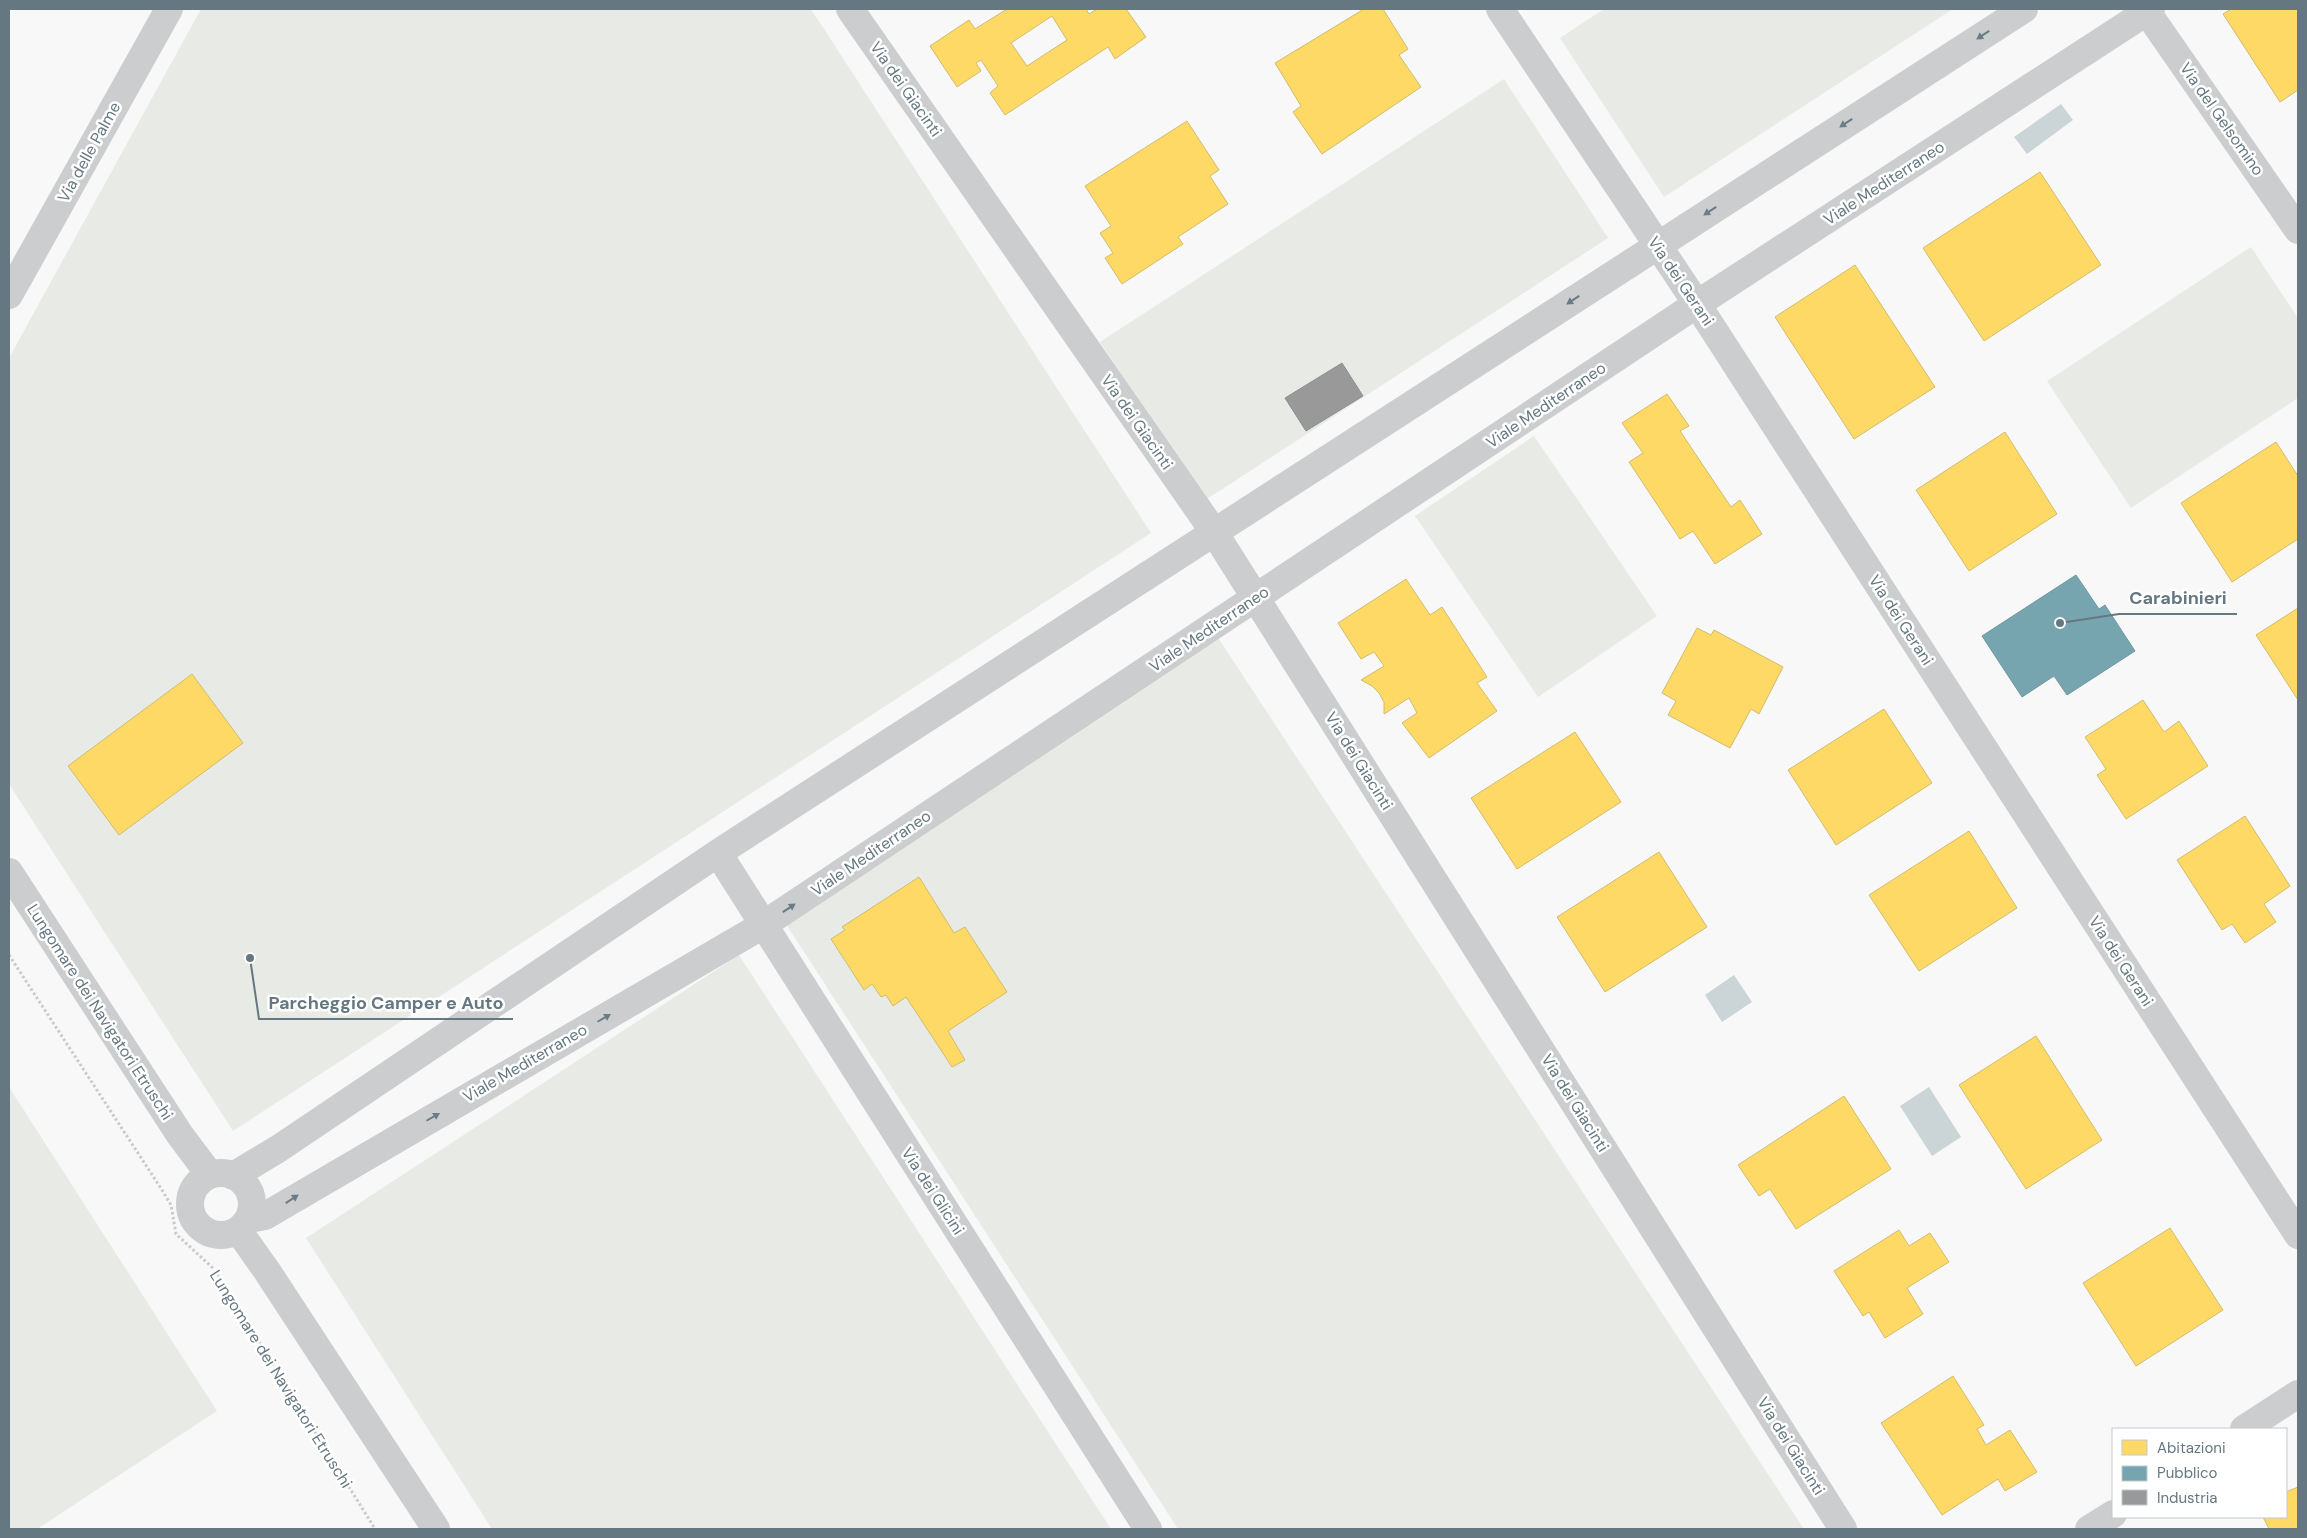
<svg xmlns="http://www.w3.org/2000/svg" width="2307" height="1538" font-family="'DM Sans',sans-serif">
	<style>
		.green { fill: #e7eae5 }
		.water { fill: #cbd5d7 }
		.homes { fill: #ffd966; stroke: #d1bc6e; fill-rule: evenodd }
		.public { fill: #76a5af; stroke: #7198a1 }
		.industry { fill: #999; stroke: #898f92 }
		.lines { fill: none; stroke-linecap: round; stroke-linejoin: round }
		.path { stroke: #c9cacb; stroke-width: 3; stroke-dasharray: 2.5 2.5; stroke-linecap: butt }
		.minor { stroke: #cbcdce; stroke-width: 28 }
		.oneway { fill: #6a7c85 }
		.labels { text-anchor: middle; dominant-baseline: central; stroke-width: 5; stroke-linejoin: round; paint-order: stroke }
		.street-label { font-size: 16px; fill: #657881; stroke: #fff }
		.leader { fill: none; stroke: #657881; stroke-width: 2 }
		.callout-dot { fill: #657881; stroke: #fff; stroke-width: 2 }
		.callout-label { font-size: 18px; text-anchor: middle; font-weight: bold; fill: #657881; stroke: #fff; stroke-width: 5; stroke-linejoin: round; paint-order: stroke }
	</style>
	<rect width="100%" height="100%" fill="#f8f8f8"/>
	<path class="green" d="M201,9h610l340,524 -918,598 -224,-347v-426z
		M1604,9h349l-289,188 -104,-159z
		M1504,79l104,159 -404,263 -104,-159z
		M2251,247l47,71v80l-167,110 -84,-127z
		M1534,436l123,180 -119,81 -123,-181z
		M1215,633l589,896h-626l-396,-611z
		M739,955l372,574h-619l-186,-291z
		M9,1087l208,324 -180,118h-28z"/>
	<path class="water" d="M2061,104l12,16 -46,34 -13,-17z
		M1734,975l18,27 -30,20 -17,-27z
		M1929,1087l32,50 -29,19 -32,-50z"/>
	<path class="homes" d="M1007,9h79l3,5 8,-5h29l20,28 -31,22 -7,-12 -103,68 -15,-22 8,-7 -17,-26 -5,3 5,8 -24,16 -27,-41 39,-26 6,9zM1052,16l15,24 -40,26 -16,-23z
		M1364,9h19l25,40 -9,6 22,32 -99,67 -29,-42 8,-6 -26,-43z
		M2231,9h67v81l-18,12 -57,-88z
		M1187,121l32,49 -9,6 18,28 -50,33 5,7 -61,40 -17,-26 8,-5 -13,-20 11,-7 -26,-40z
		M2040,172l61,93 -117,76 -61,-93z
		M1855,265l80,122 -81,52 -79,-122z
		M1667,394l22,32 -9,5 51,76 9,-7 22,34 -47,30 -22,-33 -13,8 -51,-77 14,-9 -21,-30z
		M2005,432l52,82 -88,57 -53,-81z
		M2276,442l22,34v63l-66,43 -51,-79z
		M1406,579l24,36 12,-8 45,70 -10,6 20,28 -68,47 -27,-35 15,-10 -8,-15 -25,16v-12l-5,-9 -7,-7 -11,-6 23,-14 -10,-14 -13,7 -23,-36z
		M2298,608v92l-42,-65z
		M1697,628l14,7 3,-5 69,37 -24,47 -8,-5 -21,39 -62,-33 8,-14 -14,-8z
		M192,674l51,69 -124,92 -51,-69z
		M2143,700l21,32 15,-11 29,45 -82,53 -29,-44 9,-6 -21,-32z
		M1884,709l48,74 -96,62 -48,-75z
		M1575,732l46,70 -104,67 -46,-71z
		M2245,816l45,70 -26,18 12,18 -31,21 -13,-19 -10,6 -45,-70z
		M1969,831l48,77 -98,63 -50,-76z
		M1659,852l48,75 -102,65 -48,-75z
		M919,877l35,56 11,-6 42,65 -59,39 17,29 -13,7 -46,-70 -13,9 -7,-11 -5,2 -9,-13 -8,6 -33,-51 14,-9 -3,-3z
		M2036,1036l66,104 -76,49 -67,-104z
		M1844,1096l47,73 -95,60 -26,-40 -11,7 -21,-31z
		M2170,1228l53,82 -87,56 -53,-83z
		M1899,1230l10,16 21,-13 19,29 -42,26 16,26 -38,24 -16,-26 -6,4 -29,-45z
		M1953,1376l31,49 -7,4 9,16 24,-15 27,42 -32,19 -7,-12 -56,36 -61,-92z
		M2298,1487v42h-29l-6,-12h23v-25z"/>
	<path class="public" d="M2076,575l23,34 6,-4 30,46 -68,44 -13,-19 -32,21 -40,-61z"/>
	<path class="industry" d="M1342,363l21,33 -57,35 -21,-33z"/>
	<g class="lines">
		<path class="path" d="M9,955l153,235 9,15 5,29 38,35 161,260"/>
		<path class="minor" d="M850,9l364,523 629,997
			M1500,9l197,295 601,931
			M2145,9l153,221
			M9,295l160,-286
			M718,853l430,676
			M9,872l171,263 30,40
			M190 1204a31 31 0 1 1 62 0a31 31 0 1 1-62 0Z
			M233,1176l45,-27 440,-296 1306,-844
			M249,1219l16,-3 498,-291 934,-621 454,-295
			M238,1230l29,41 169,258
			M2244,1429l54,-35
			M2089,1529l24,-15"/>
	</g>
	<defs><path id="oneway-solid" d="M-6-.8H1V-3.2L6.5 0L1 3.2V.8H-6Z" transform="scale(1.25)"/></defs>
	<g class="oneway">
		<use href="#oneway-solid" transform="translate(1983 35) rotate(147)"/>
		<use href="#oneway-solid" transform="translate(1846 123) rotate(147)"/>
		<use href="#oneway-solid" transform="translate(1710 211) rotate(147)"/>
		<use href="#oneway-solid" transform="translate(1573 300) rotate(147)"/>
		<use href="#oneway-solid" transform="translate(789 908) rotate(-34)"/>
		<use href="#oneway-solid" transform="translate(604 1018) rotate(-30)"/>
		<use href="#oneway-solid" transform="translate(433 1117) rotate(-30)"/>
		<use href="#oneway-solid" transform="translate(292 1199) rotate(-33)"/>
	</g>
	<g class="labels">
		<g class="street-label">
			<text transform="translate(906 89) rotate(55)">Via dei Giacinti</text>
			<text transform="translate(2222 119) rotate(55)">Via del Gelsomino</text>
			<text transform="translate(89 152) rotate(-61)">Via delle Palme</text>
			<text transform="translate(1884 183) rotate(-33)">Viale Mediterraneo</text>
			<text transform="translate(1681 281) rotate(56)">Via dei Gerani</text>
			<text transform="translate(1546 405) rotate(-34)">Viale Mediterraneo</text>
			<text transform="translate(1137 422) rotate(55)">Via dei Giacinti</text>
			<text transform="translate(1901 620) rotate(57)">Via dei Gerani</text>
			<text transform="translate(1209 629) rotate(-34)">Viale Mediterraneo</text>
			<text transform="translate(1359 761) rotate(58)">Via dei Giacinti</text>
			<text transform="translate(871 853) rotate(-34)">Viale Mediterraneo</text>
			<text transform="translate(2121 961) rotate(57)">Via dei Gerani</text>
			<text transform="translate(100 1012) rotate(57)">Lungomare dei Navigatori Etruschi</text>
			<text transform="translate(525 1063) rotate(-30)">Viale Mediterraneo</text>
			<text transform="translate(1575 1103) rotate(58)">Via dei Giacinti</text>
			<text transform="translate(933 1191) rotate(57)">Via dei Glicini</text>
			<text transform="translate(281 1379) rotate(58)">Lungomare dei Navigatori Etruschi</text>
			<text transform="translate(1791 1446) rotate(58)">Via dei Giacinti</text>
		</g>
	</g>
	<path class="leader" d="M2060 623L2119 614H2237M250 958L259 1019H513"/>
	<g class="callout-dot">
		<circle cx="2060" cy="623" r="5"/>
		<circle cx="250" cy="958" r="5"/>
	</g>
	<g class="callout-label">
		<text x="2178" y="604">Carabinieri</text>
		<text x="386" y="1009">Parcheggio Camper e Auto</text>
	</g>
	<rect width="2307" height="1538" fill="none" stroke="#657881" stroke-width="20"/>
	<rect x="2112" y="1428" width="175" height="90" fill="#ffffff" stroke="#c1c9cd"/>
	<rect x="2122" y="1440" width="25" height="15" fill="#ffd966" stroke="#c1c9cd"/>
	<text x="2157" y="1453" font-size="15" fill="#657881">Abitazioni</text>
	<rect x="2122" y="1466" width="25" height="15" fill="#76a5af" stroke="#c1c9cd"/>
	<text x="2157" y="1478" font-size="15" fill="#657881">Pubblico</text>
	<rect x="2122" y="1490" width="25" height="15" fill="#999999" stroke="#c1c9cd"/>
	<text x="2157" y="1503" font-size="15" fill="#657881">Industria</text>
</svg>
